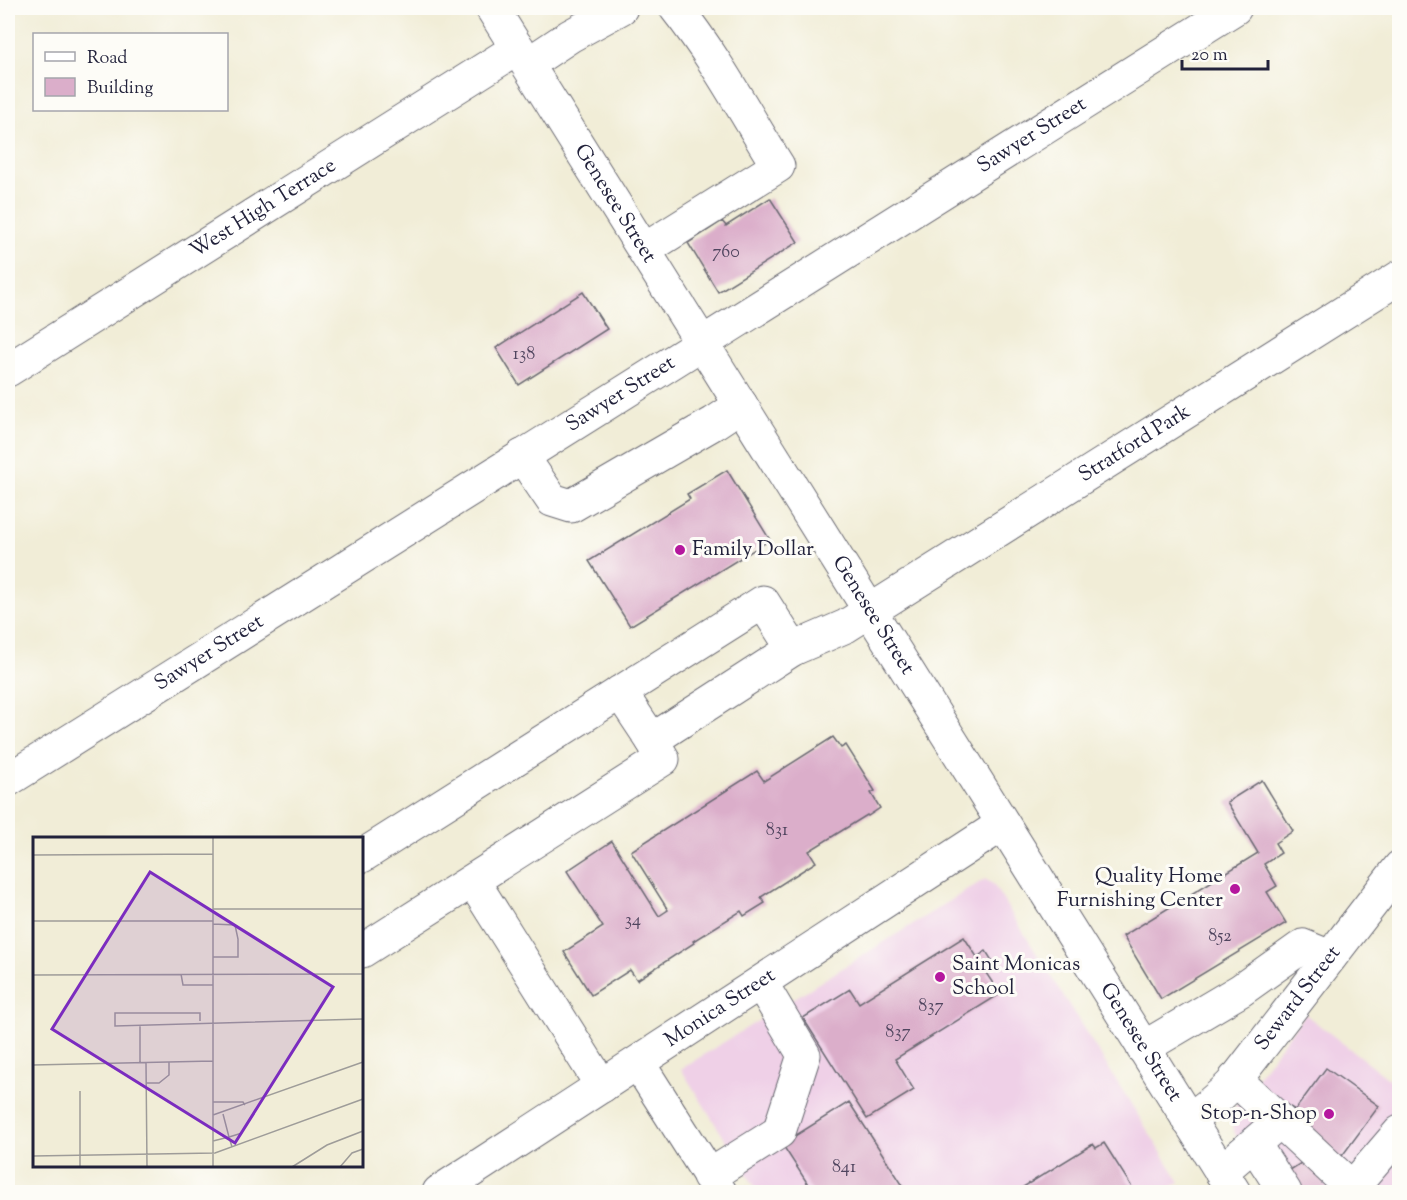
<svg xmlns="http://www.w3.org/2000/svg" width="1407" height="1200" font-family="'Sorts Mill Goudy',serif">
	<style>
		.built { fill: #efd0e7 }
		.building { fill: #dbaeca }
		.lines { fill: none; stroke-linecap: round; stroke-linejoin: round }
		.minor-casing { stroke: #6a6972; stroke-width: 35 }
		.major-casing { stroke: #6a6972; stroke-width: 35 }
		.minor { stroke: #fff; stroke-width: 33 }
		.major { stroke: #fff; stroke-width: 33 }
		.poi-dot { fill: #b5179e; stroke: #fdfcf7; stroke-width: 2 }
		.labels { text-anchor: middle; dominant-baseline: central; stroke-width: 6; stroke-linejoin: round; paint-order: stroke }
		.number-label { font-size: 18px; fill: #50455f }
		.street-label { font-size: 21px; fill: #22223b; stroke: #fdfcf7 }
		.poi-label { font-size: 21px; fill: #22223b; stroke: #fdfcf7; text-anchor: start }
		.inset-road { fill: none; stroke: #9e9c99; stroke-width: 1.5 }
		.view { fill: #7b2cbf; fill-opacity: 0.15; stroke: #7b2cbf; stroke-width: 3 }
		.inset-edge { fill: none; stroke: #22223b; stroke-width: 3 }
	</style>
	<rect width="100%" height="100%" fill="#fdfcf7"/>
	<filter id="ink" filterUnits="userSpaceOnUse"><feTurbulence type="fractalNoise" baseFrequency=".0167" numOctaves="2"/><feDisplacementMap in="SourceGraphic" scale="12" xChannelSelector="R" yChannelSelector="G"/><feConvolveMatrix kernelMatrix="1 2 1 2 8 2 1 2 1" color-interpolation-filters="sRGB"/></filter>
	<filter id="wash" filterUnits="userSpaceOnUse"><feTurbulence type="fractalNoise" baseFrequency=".008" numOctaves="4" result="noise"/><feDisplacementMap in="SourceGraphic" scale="24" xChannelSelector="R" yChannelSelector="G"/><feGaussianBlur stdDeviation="1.35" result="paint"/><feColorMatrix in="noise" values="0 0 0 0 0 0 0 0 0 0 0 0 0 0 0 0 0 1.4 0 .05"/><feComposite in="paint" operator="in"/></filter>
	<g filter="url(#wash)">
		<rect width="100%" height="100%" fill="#f1edd7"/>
		<path class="built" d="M985,879l8,5 187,298 -17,10h-405l-77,-123z
			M1305,1014l94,73v105h-128l-36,-58 -3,-9 1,-11 3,-9z"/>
		<g id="blocks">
			<path class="building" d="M770,198l28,44 -80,50 -30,-49 34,-22 4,5z
				M583,292l24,37 -88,56 -23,-37z
				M727,470l43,70 -140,86 -41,-65 101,-62 -3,-5z
				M833,737l8,11 5,-3 29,46 -4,2 9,15 -12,8 -1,-1 -58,36 7,11 -55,35 4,6 -21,13 -3,-5 -48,30 1,2 -57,37 -7,-10 -39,25 -27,-43 39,-25 -36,-56 45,-30 47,75 9,-6 -37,-59 126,-80 7,10z
				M1262,780l31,51 -18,12 6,10 -17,11 13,22 -10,6 19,31 -125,76 -38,-63 135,-83 -31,-51z
				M964,937l13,20 9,-6 10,16 -10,6 14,21 -105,65 19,31 -47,29 -64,-101 47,-29 9,14z
				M1326,1068l53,38 -40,54 -57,-42 8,-11 5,3z
				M849,1102l58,90h-94l-31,-48z
				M1104,1143l31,49h-120l78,-48 3,4z
				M1309,1158l17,29 -9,5h-25l-10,-17z"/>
		</g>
	</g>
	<g filter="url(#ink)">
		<use href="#blocks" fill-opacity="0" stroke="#6a6972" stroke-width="1.5"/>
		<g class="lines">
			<defs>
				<g id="minor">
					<path d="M528,64l42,-28 51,-28"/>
					<path d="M644,250l134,-84c-33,-53 -63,-109 -102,-158"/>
					<path id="s1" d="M8,370l510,-322"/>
					<path d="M522,456l30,44 19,6 143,-83 27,-18"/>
					<path d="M620,692l32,48"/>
					<path id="s2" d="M8,780l1227,-772"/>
					<path d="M362,856l401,-254 30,47"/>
					<path d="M473,881l129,205"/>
					<path id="s3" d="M362,951l301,-192 -11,-19 141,-91 53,-23 554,-349"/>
					<path d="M1143,1048l98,-58 62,-44 27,11"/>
					<path d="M638,1063l82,129"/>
					<path d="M1235,1079l117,109 -4,4"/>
					<path id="s4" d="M1188,1120c17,-11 31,-23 45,-37l167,-216"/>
					<path d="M1254,1144l31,48"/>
					<path d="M1221,1172l59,-51"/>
					<path d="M709,1176l70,-44 25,-77 -43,-72"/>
					<path id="s5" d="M439,1192l564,-368"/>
					<path d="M1357,1192l-5,-4 48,-56"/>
				</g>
				<g id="major">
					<path id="s6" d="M492,8l742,1184"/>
				</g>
			</defs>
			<use href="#minor" class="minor-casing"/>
			<use href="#major" class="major-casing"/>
			<use href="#minor" class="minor"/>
			<use href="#major" class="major"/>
		</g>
	</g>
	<g class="poi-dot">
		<circle cx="680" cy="550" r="6"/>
		<circle cx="1235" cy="889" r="6"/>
		<circle cx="940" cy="977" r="6"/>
		<circle cx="1329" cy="1114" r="6"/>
	</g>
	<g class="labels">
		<g class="number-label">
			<text x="726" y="253">760</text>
			<text x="524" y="355">138</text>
			<text x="777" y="831">831</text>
			<text x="633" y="921">34</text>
			<text x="1220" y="937">852</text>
			<text x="931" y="1007">837</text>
			<text x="898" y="1033">837</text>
			<text x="844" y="1168">841</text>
		</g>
		<g class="street-label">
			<text stroke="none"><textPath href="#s2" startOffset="1210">Sawyer Street</textPath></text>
			<text stroke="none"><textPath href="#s6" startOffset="231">Genesee Street</textPath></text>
			<text stroke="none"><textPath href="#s1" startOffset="302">West High Terrace</textPath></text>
			<text stroke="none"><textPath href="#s2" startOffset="724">Sawyer Street</textPath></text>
			<text stroke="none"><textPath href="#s3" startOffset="946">Stratford Park</textPath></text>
			<text stroke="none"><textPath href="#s6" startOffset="717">Genesee Street</textPath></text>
			<text stroke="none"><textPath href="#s2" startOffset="238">Sawyer Street</textPath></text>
			<text stroke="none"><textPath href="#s4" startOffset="165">Seward Street</textPath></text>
			<text stroke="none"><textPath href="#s5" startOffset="336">Monica Street</textPath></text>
			<text stroke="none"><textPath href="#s6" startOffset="1221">Genesee Street</textPath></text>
		</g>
		<g class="poi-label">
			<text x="692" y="550">Family Dollar</text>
			<text x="1223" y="877" text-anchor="end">Quality Home<tspan x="1223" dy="24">Furnishing Center</tspan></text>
			<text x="952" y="965">Saint Monicas<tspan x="952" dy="24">School</tspan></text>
			<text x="1317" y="1114" text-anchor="end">Stop-n-Shop</text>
		</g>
	</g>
	<g transform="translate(33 837)">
		<rect width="330" height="330" fill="#f1edd7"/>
		<path class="inset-road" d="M180,0v330M0,18l180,-1M180,72h150M0,84h180M180,87l22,1 3,14v18h-25M148,137l2,11h30M0,138l330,-1M167,184v-8h-85v13l248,-7M107,189v37M113,226l1,104M0,228l180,-4M113,246h13l10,-8v-13M180,265h30l2,3M180,278l150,-53M180,304l16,-4 -6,-23M199,310l-3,-10 13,-4M0,319l182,-3 148,-54M47,330v-76M259,330l35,-22 36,-14M307,330l12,-14 11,-4"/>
		<path class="view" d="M117,35l183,115 -98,156 -183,-114z"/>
		<rect width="330" height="330" class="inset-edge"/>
	</g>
	<rect width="1407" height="1200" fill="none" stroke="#fdfcf7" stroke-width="30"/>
	<rect x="33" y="33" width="195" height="78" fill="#fdfcf7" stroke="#a5a5ac" stroke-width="1.5"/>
	<rect x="45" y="52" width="30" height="9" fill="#ffffff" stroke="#a5a5ac" stroke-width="1.5"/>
	<text x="87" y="63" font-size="18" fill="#22223b">Road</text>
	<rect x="45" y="78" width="30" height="18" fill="#dbaeca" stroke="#a5a5ac" stroke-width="1.5"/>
	<text x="87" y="93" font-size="18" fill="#22223b">Building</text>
	<path d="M1182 60v9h86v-9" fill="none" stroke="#22223b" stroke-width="3"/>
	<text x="1191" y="60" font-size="18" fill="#22223b" stroke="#fdfcf7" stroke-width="4.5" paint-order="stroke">20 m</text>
</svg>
